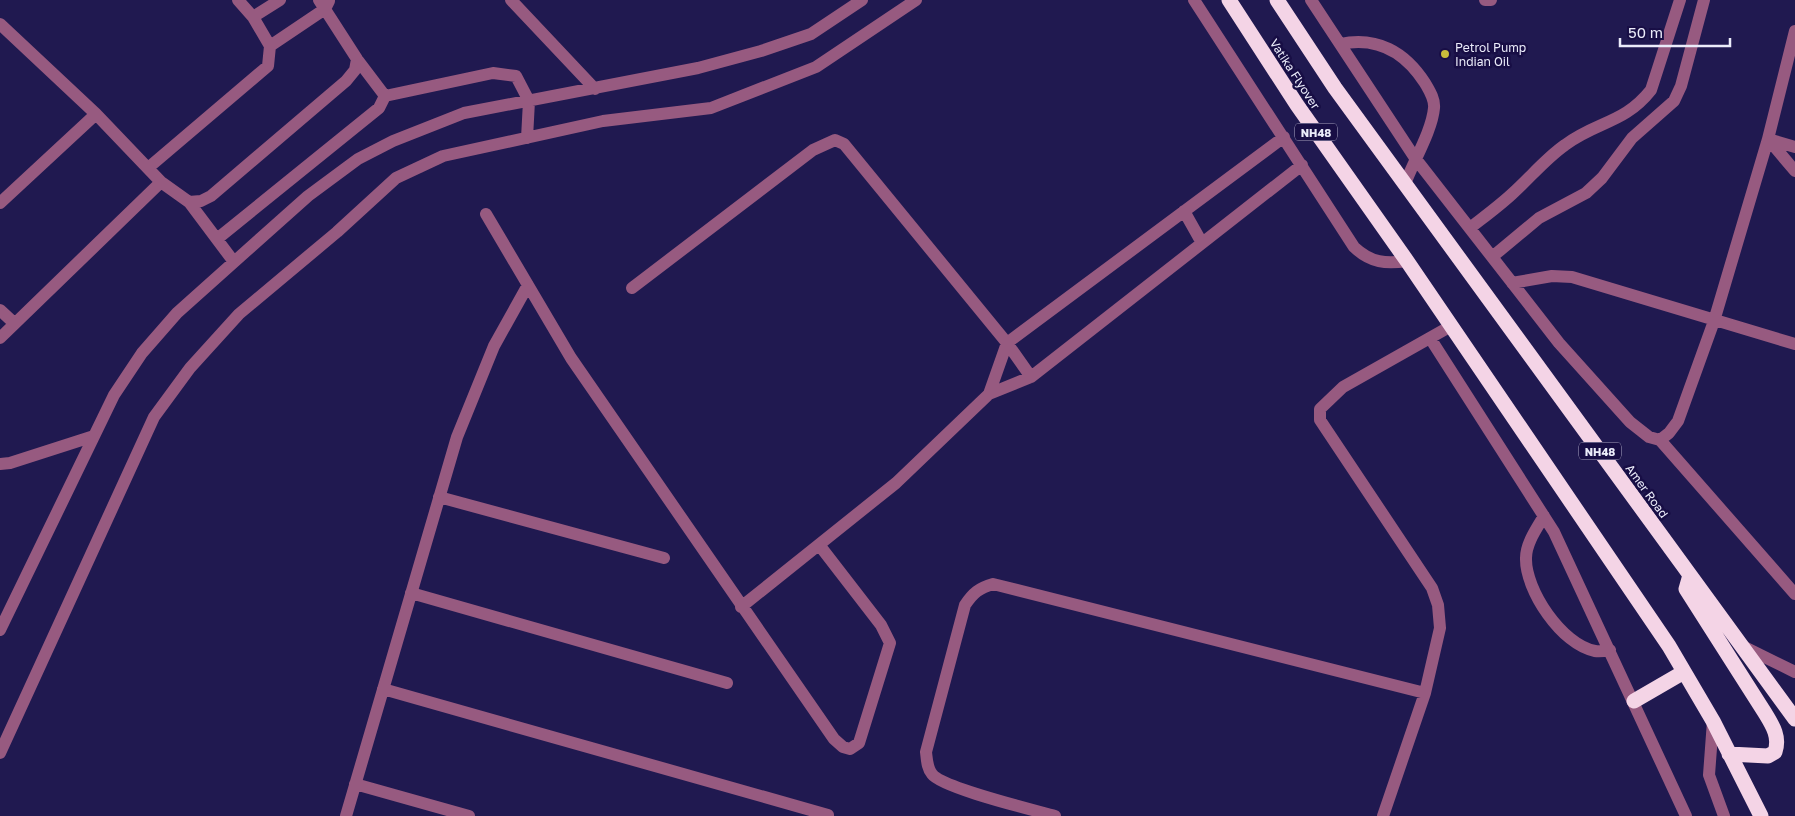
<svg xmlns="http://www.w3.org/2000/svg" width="1795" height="816" font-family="'Golos Text',sans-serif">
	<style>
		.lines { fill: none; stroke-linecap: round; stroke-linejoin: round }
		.minor { stroke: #975a80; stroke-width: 12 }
		.highway { stroke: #f4d4e6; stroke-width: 15 }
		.poi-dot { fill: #c8bb3b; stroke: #180e45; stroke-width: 2 }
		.labels { text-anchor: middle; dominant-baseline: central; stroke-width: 5; stroke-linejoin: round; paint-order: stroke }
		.shield { fill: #180e45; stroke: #aca9c4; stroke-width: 1 }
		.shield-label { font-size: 11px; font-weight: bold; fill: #ebecfa }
		.poi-label { font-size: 12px; fill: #ebecfa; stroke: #180e45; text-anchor: start }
		.street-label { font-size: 12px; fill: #ebecfa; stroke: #180e45 }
	</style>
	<rect width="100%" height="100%" fill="#201950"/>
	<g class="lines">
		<path class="minor" d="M511,0l84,89
			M1194,0l160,247c17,16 32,17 53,14
			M1311,0l104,158 144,185 71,79 19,15 11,3 9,-7 9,-12 36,-100 54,-182 27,-108
			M1485,0h6
			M253,17l27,-17
			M0,24l96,90 65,68 28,20 45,60
			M1340,44c37,-8 65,8 85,39 4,7 10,16 9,25 -2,23 -21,54 -29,76
			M270,46l55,-37 4,-8
			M385,96l108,-23 23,3 13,25 -2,37
			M1768,139l27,32
			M1768,139l27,8
			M148,168l120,-102 2,-20 -17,-29 -15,-17
			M189,202l12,-1 10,-5 135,-115 9,-11 2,-11 -38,-59
			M0,203l96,-89
			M1184,211l18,32
			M486,214l85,144 263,381 9,8 7,2 9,-6 31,-100 -9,-18 -61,-79
			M1470,228c14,-11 29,-22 42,-34 18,-16 33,-35 53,-49 32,-24 59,-21 86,-55l29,-90
			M217,239l162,-131 6,-12 -28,-37
			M1492,257l47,-39 47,-25 16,-15 30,-40 42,-37 7,-15 23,-86
			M1512,283l40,-7 20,1 223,67
			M632,288l181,-138 22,-10 9,4 163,199 24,34
			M0,310l14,13
			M0,338l161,-156
			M1430,338l124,194 132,284
			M989,394l18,-51 277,-206
			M1660,440l135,154
			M0,464l10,-1 84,-27
			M439,497l225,61
			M1544,516c-7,12 -18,27 -18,42 -1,32 36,87 69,93 5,1 10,0 15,-1
			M411,593l316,90
			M741,607l155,-124 93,-89 42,-17 271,-212
			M0,630l114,-235 28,-42 35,-40 57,-51 74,-66 50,-37 35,-18 71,-28 234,-45 63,-17 50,-17 51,-34
			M1742,646l53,26
			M383,689l445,126
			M1713,721l-4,54 15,41
			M0,753l154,-336 36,-49 49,-54 98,-82 59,-54 47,-22 160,-35 108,-13 105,-41 100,-67
			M355,784l114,32
			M346,816l111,-379 37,-91 34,-61
			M1055,816c-21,-6 -113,-28 -123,-42 -5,-6 -5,-14 -6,-22l39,-147c8,-12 14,-17 28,-21l432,109
			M1383,816l42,-123 15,-65 -2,-23 -6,-17 -112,-168v-11l23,-22 108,-61"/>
		<path class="highway" d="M1229,0l68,105 110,156 262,385 44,75 48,95
			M1277,0l58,88 460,631
			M1690,575l-4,14 79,124c8,13 15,24 10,39l-7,4 -39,-2
			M1634,701l50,-29"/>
	</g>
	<circle class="poi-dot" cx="1445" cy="54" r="5"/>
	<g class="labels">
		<g class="shield">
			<rect x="1295" y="123.5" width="42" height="17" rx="4"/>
			<rect x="1579" y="442.5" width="42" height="17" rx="4"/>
		</g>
		<g class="shield-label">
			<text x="1316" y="132">NH48</text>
			<text x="1600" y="451">NH48</text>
		</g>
		<g class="poi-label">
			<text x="1455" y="47">Petrol Pump<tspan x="1455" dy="14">Indian Oil</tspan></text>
		</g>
		<g class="street-label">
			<text transform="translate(1295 74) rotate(57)">Vatika Flyover</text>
			<text transform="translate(1647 491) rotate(54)">Amer Road</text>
		</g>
	</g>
	<path d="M1620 38v8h110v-8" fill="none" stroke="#ebecfa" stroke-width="2.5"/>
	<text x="1628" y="38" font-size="15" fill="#ebecfa" stroke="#180e45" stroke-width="4" paint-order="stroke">50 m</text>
</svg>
